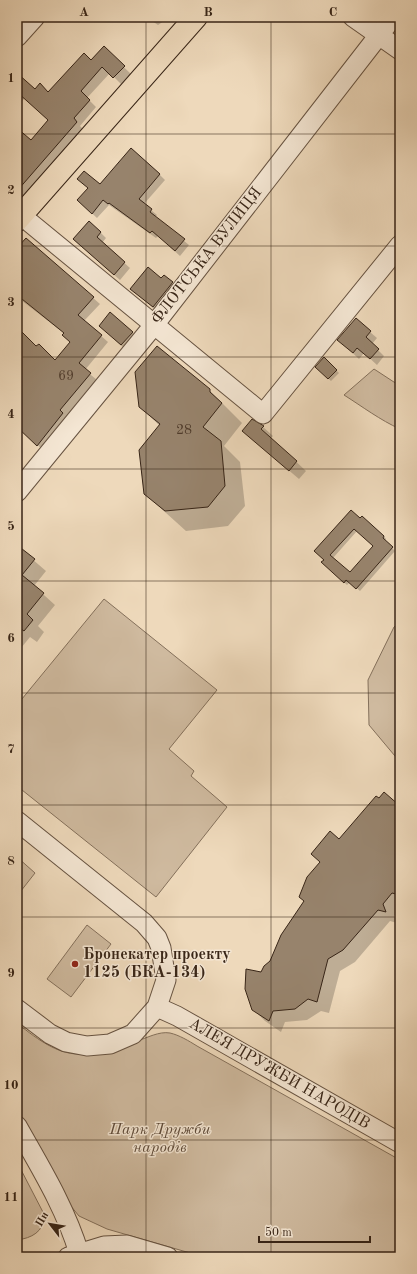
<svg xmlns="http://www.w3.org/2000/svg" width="417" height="1274" font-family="'Old Standard TT',serif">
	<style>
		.green { fill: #cfba9f; stroke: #84705b }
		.shadow { fill: #0003; fill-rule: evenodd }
		.building { fill: #97836c; stroke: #382517; fill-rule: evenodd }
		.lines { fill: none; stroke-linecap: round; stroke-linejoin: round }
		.minor-casing { stroke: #665240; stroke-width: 21 }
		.major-casing { stroke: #382517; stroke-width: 24 }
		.minor { stroke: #f4e6d3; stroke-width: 19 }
		.major { stroke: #eed9bb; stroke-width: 22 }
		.grid { fill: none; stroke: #382517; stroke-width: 1; stroke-opacity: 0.55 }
		.poi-dot { fill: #8f2418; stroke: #f4e6d3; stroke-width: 1.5 }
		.labels { text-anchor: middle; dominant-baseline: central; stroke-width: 3; stroke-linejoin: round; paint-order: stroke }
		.number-label { font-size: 14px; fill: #503c2c }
		.street-label { font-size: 16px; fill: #382517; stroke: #f4e6d3 }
		.poi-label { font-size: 16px; font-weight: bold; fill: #382517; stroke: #f4e6d3; text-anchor: start }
		.park-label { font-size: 16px; font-style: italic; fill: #5e4a39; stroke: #f4e6d3 }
		.neatline { fill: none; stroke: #382517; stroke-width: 1.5 }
		.grid-label { font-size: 13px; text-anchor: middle; font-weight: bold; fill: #382517 }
	</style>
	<rect width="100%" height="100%" fill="#eed9bb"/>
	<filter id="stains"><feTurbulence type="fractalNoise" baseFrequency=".005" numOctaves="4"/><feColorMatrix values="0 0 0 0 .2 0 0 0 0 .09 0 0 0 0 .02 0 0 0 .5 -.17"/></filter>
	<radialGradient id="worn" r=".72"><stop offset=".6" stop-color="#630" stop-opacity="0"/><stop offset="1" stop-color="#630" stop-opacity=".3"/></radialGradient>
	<path class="green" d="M374,369l26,17v43c-20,-9 -37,-22 -56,-34z
		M104,599l113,91 -48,59 25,22 -3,5 36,31 -71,90 -139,-111v-81z
		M400,621v141l-31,-37 -1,-45 26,-53z
		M17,857l18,16 -18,23z
		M87,925l24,19 -40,53 -24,-18z
		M17,1023c48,39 63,37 120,18 10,-3 22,-10 33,-8 9,2 19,8 27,13l203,114v97h-196l-97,-28 -28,-13 -14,-17 -48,-85z
		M17,1162l28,54c-2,16 -13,22 -28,24z"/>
	<path class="shadow" d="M146,17h24l-12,8z
		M104,48l27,26 -10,10 -11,-11 -23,25 9,9 -16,19 3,3 -60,69 -6,-6v-63l14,12 18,-21 -24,-22 -8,8v-32l18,16 14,3 42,-32z
		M159,174l6,6 -21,24 13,11 -2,2 34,28 -9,11 -22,-20 -2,2 -47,-33 -12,13 -14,-13 18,-20z
		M100,232l6,6 -4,5 28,25 -10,12 -40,-35z
		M26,239l74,65 -16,17 24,21 -23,28 12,10 -31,37 3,3 -25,31 -25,-23 -2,2v-97l38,29 16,-19 -6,-9 -48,-37v-48z
		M161,279l11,4 6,6 -19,24 -21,-18z
		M100,326l32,6 6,7 -11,12z
		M370,332l7,6 -5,6 12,12 -7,9 -13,-12 -5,6 -14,-13z
		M324,358l15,15 -8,8 -15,-14z
		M209,390l33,33 -18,23 16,16 5,44 -17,20 -42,5 -41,-37 15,-68 -20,-19z
		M262,426l11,10 -2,2 35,33 -7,8 -46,-39z
		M351,511l33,25 2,3 -1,2 10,10 -35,40 -10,-9 -3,3 -22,-20v-5zM357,531l18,15 -25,28 -17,-16z
		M17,546l29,25 -12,15 21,19 -17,21 6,6 -7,10 -7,-5 -13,16z
		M400,808v101l-6,7 3,7 -7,-2 -35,41 -15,9 -11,42 -8,-2 -14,9 -22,2 -4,10 -16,-11 -12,-12 9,-36 9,-12 68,-121z"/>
	<path class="building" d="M104,46l21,20 -12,12 -11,-11 -21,24 9,9 -16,18 3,4 -60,69v-63l14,12 17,-20 -31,-28v-19l18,16 5,-6 8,9 36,-39 7,7z
		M131,148l29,26 -21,25 13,10 -2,3 35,27 -10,12 -23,-20 -2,2 -41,-30 -1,1 -5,-4 -11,14 -15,-14 11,-12 -11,-9 7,-8 16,13z
		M89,221l12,11 -4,5 28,25 -11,13 -41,-36z
		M26,238l68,59 -16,18 24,20 -23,28 12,10 -31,37 3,3 -26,33 -20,-19v-100l19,19 3,-2 16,16 15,-18 -8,-7 2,-2 -47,-38v-47z
		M148,267l13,11 3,-3 9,7 -20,25 -23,-18z
		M110,312l23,20 -12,13 -22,-19z
		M356,318l15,13 -5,6 13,12 -9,10 -13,-11 -4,5 -16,-13z
		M157,346l53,43v3l12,11 -19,24 18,14 4,45 -17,21 -43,4 -21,-17 -5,-44 21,-26 -21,-17 -4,-35z
		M324,357l13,13 -9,9 -13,-12z
		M252,419l12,7 -3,3 36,32 -8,10 -47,-40z
		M351,510l9,8 2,-2 22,20 -1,2 10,9 -37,42 -10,-9 -2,3 -23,-21 3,-2 -10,-9zM354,529l19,17 -23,26 -20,-17z
		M17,545l18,14 -13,16 22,18 -17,21 6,6 -9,11 -7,-5z
		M384,792l16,14v89l-8,-2 -9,11 3,8 -8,-2 -35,40 -15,9 -11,43 -9,-3 -13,10 -22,2 -4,10 -17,-11 -7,-21 1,-20 15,3 3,-6 6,-5 11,-26 23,-34 -5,-4 8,-20 13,-15 -9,-8 19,-23 9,8 37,-43 3,2z"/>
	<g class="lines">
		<defs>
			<path id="minor" d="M353,17l47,33
				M17,37l18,-20
				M17,212l246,202 137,-169
				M17,492l137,-167 239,-308
				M17,821l127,102 13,15 4,10 5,32 -9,27 -24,27 -23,10 -23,2 -21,-4 -16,-8 -33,-25
				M157,1007l20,9 223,127
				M17,1126c23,41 48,81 62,127
				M68,1257l36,-11 23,-1 41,12"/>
			<path id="major" d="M17,220l179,-203"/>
		</defs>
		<use href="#minor" class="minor-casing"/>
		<use href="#major" class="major-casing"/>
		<use href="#minor" class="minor"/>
		<use href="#major" class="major"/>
	</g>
	<path class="grid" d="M146,17v1240M271,17v1240M17,134h383M17,246h383M17,357h383M17,469h383M17,581h383M17,693h383M17,805h383M17,917h383M17,1028h383M17,1140h383"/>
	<circle class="poi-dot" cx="75" cy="964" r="4"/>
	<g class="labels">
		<g class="number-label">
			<text x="66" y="376">69</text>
			<text x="184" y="430">28</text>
		</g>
		<g class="street-label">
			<text transform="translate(207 256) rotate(-52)">ФЛОТСЬКА ВУЛИЦЯ</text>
			<text transform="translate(279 1074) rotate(30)">АЛЕЯ ДРУЖБИ НАРОДІВ</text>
		</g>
		<g class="poi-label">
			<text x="83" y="955">Бронекатер проекту<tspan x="83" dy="18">1125 (БКА-134)</tspan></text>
		</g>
		<g class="park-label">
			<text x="160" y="1130">Парк Дружби<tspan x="160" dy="18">народів</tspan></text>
		</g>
	</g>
	<rect width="417" height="1274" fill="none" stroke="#eed9bb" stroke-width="44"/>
	<g transform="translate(50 1224) rotate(301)" stroke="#f4e6d3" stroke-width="3" paint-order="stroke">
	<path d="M0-3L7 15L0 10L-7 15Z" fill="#382517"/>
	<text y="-6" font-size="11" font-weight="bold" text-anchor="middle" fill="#382517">Пн</text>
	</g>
	<path d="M259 1236v6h111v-6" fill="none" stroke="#382517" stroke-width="2"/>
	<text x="265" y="1236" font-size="12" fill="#382517" stroke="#f4e6d3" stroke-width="3" paint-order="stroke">50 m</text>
	<rect x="22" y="22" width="373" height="1230" class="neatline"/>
	<g class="grid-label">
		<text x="84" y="16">A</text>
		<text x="208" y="16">B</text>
		<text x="333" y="16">C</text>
		<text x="11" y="82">1</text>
		<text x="11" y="194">2</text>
		<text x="11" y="306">3</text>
		<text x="11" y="418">4</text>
		<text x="11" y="530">5</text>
		<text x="11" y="642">6</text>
		<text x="11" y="753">7</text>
		<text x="11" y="865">8</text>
		<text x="11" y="977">9</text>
		<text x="11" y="1089">10</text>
		<text x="11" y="1201">11</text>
	</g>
	<rect width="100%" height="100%" filter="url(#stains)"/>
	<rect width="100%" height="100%" fill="url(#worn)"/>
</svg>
